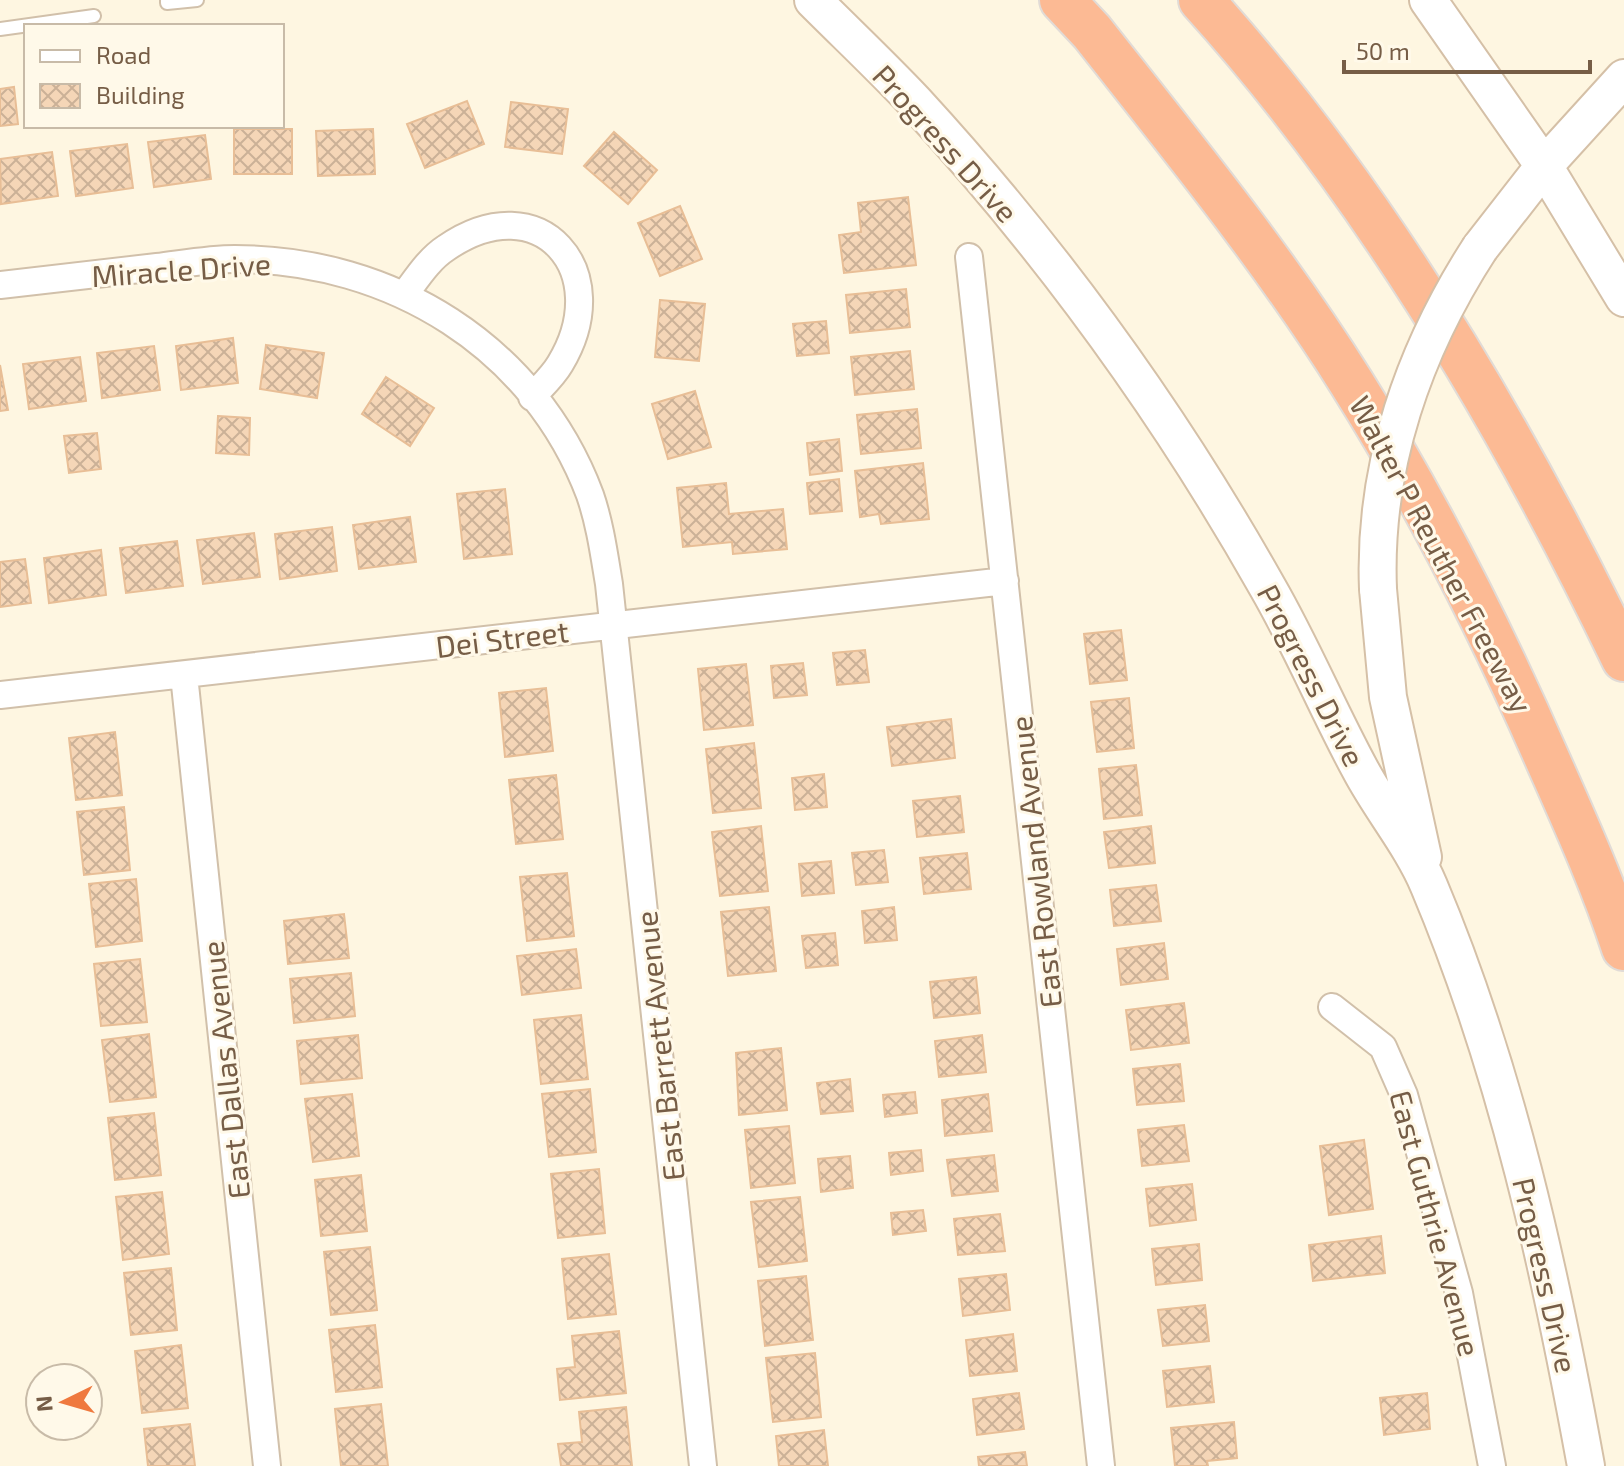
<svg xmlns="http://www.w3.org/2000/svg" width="1624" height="1466" font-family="'Exo 2',sans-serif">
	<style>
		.building { fill: url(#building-cross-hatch); stroke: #e8be96; stroke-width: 2 }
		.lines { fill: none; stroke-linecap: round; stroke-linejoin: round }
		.lane-casing { stroke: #d1c0aa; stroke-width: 16 }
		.street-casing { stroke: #d1c0aa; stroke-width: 30 }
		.secondary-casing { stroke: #d5c0a7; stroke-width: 40 }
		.highway-casing { stroke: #e1dbd6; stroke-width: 48 }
		.lane { stroke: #fff; stroke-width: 12 }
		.street { stroke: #fff; stroke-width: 26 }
		.secondary { stroke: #fff; stroke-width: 36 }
		.highway { stroke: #fcba94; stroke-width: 44 }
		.secondary-bridge-casing { stroke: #d5c0a7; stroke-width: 40; stroke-linecap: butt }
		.secondary-bridge { stroke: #fff; stroke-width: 36 }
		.labels { text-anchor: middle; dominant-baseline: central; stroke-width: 6; stroke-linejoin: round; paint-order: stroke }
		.street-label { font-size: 30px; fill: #765d46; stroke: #fff9e9 }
	</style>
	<defs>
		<pattern id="building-cross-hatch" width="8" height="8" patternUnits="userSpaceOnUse" patternTransform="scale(2)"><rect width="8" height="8" fill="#f5d6b7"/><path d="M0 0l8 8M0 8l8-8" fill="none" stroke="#cbb197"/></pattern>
	</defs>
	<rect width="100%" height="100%" fill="#fef6e1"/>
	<path class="building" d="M14,87l4,37 -18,2v-37z
		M467,101l17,43 -59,24 -18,-44z
		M511,102l57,7 -6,45 -57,-7z
		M234,129h58v45h-58z
		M373,129l2,45 -57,2 -2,-45z
		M614,132l43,38 -29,34 -44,-38z
		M205,135l6,44 -57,8 -6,-45z
		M127,144l6,44 -57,8 -6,-45z
		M52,152l6,44 -57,8 -1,-45z
		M908,197l8,68 -72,8 -5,-38 22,-3 -3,-29z
		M680,206l22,53 -42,17 -22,-53z
		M906,289l4,38 -60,6 -4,-38z
		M660,300l45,4 -6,57 -44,-4z
		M826,321l3,32 -32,3 -4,-32z
		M233,338l5,45 -57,7 -5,-44z
		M266,345l58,8 -7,45 -57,-9z
		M154,346l6,44 -58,8 -5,-45z
		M910,351l4,38 -59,6 -4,-38z
		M80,357l6,44 -57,8 -6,-45z
		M0,365l8,45 -8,1z
		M386,377l48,31 -24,38 -48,-32z
		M695,391l16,56 -43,12 -16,-55z
		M917,409l4,39 -60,6 -4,-39z
		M218,416l32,2 -1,37 -33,-2z
		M97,433l4,36 -32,4 -5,-37z
		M839,439l3,32 -32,4 -3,-32z
		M923,463l6,56 -48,5 -2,-10 -19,3 -5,-46z
		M839,479l3,32 -32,3 -3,-31z
		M726,483l3,31 54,-5 4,40 -54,5 -1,-12 -49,5 -6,-59z
		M505,489l7,65 -48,5 -7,-65z
		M410,517l6,45 -57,7 -6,-44z
		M332,527l5,44 -57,8 -5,-45z
		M254,533l6,44 -57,7 -6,-44z
		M177,541l6,45 -57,7 -6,-45z
		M101,550l5,45 -57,8 -5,-45z
		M25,559l6,44 -31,4v-45z
		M1121,630l6,50 -37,4 -6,-50z
		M865,650l4,32 -32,3 -4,-32z
		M803,663l4,32 -33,3 -3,-32z
		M746,664l7,61 -49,5 -6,-61z
		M546,688l7,63 -48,6 -6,-64z
		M1129,698l5,50 -37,4 -6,-50z
		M951,719l4,39 -63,8 -5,-39z
		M115,732l7,63 -46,5 -7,-62z
		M754,743l7,65 -48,5 -7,-64z
		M1136,765l6,50 -38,4 -5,-50z
		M824,774l3,33 -32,3 -3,-32z
		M556,775l7,64 -47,5 -7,-64z
		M960,796l4,36 -47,5 -4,-36z
		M124,807l6,63 -46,5 -7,-63z
		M761,826l7,65 -48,5 -8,-64z
		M1151,826l4,37 -46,5 -5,-36z
		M884,850l4,32 -32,3 -4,-32z
		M967,853l4,36 -47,5 -4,-36z
		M831,861l3,32 -32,3 -3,-32z
		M567,873l7,63 -47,5 -7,-64z
		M136,879l6,62 -46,6 -7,-63z
		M1156,885l5,36 -47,5 -4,-36z
		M769,907l7,64 -48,5 -7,-64z
		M894,907l3,33 -32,3 -3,-32z
		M344,914l5,44 -61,6 -4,-43z
		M835,933l3,32 -32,3 -4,-32z
		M1164,943l4,36 -47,6 -4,-36z
		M576,949l5,39 -59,7 -5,-39z
		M140,959l7,63 -46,4 -7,-62z
		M351,973l4,43 -61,7 -4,-44z
		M976,977l4,36 -46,5 -4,-36z
		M1184,1003l5,40 -58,7 -5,-40z
		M581,1015l7,64 -47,5 -7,-64z
		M149,1034l7,63 -46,5 -8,-62z
		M358,1035l4,43 -61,6 -4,-43z
		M982,1035l4,37 -47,5 -4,-36z
		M781,1048l6,62 -48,5 -3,-62z
		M1180,1064l4,37 -47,4 -4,-36z
		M850,1079l3,32 -32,3 -4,-31z
		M590,1089l6,63 -47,5 -7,-63z
		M915,1092l2,21 -32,4 -2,-22z
		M352,1094l7,62 -46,6 -8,-63z
		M988,1094l4,37 -47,5 -3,-36z
		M154,1113l7,62 -46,5 -7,-62z
		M1184,1125l5,36 -47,5 -4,-36z
		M789,1126l6,57 -44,5 -6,-58z
		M1364,1140l9,69 -44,6 -9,-69z
		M921,1150l2,21 -32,4 -2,-22z
		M994,1155l4,36 -46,5 -5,-36z
		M850,1156l3,32 -32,4 -3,-33z
		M599,1169l6,64 -47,5 -7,-64z
		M361,1175l6,56 -46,5 -6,-56z
		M1192,1184l4,36 -46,6 -4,-37z
		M162,1192l7,62 -46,6 -7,-63z
		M800,1197l7,64 -48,6 -8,-65z
		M923,1210l3,21 -33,4 -2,-22z
		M1000,1214l5,37 -47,4 -4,-36z
		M1381,1236l4,37 -72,8 -4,-36z
		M1199,1244l3,36 -46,5 -4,-36z
		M370,1247l7,63 -46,5 -7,-63z
		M609,1254l7,60 -48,5 -6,-60z
		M171,1268l6,62 -46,5 -7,-62z
		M1006,1274l4,36 -47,6 -4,-37z
		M806,1276l7,64 -48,6 -7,-65z
		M1205,1305l4,36 -46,5 -5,-36z
		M375,1325l7,62 -46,5 -7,-62z
		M619,1331l7,62 -66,7 -3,-31 18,-2 -3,-31z
		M1013,1334l4,37 -47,5 -4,-36z
		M181,1345l7,63 -46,5 -7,-62z
		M815,1353l6,64 -48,5 -7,-64z
		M1210,1366l4,36 -47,5 -4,-36z
		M1019,1393l5,36 -47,6 -4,-36z
		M1427,1393l3,36 -46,6 -4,-37z
		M381,1404l7,62h-47l-6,-57z
		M626,1407l6,59h-71l-3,-22 24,-2 -3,-30z
		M1234,1422l3,36 -30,3 1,5h-33l-4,-38z
		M190,1424l5,42h-47l-4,-37z
		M824,1430l4,36h-49l-3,-30z
		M1025,1452l2,14h-48l-1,-9z"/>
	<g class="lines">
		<defs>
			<path id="lane" d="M167,0v3l30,-3
				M0,29l94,-13"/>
			<path id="street" d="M969,257l132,1209
				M0,285c52,-6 104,-12 157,-18 25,-3 52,-8 78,-8 156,0 299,87 355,236 10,29 14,59 19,89l94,882
				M405,294c12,-16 24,-35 41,-46 94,-65 170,24 114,116 -7,12 -19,23 -28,33
				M184,675l83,791
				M0,695l1005,-114
				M1332,1007l51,40 21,48 55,198 33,173"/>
			<path id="secondary" d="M813,0c34,34 69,67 102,102 135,147 255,312 353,486 34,59 60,122 92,181 21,40 52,76 69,117 78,185 121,383 157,580
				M1428,0l116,166 80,132
				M1480,248l64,-82 80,-88
				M1378,589l10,108 35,160"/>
			<path id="highway" d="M1062,0l30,32c89,113 182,227 259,350 76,121 141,250 198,381 27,61 54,121 75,185
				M1201,0c173,191 312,428 423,659"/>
		</defs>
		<use href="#lane" class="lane-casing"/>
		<use href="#street" class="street-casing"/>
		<use href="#secondary" class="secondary-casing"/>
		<use href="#highway" class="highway-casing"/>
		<use href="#lane" class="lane"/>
		<use href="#street" class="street"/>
		<use href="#secondary" class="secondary"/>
		<use href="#highway" class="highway"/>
		<defs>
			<path id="secondary-bridge" d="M1378,589c-5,-123 36,-239 102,-341"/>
		</defs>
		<use href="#secondary-bridge" class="secondary-bridge-casing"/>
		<use href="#secondary-bridge" class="secondary-bridge"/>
	</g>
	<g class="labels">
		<g class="street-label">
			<text transform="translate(946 143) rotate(48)">Progress Drive</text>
			<text transform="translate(181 269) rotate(-4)">Miracle Drive</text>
			<text transform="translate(1442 554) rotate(62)">Walter P Reuther Freeway</text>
			<text transform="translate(502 638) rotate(-7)">Dei Street</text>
			<text transform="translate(1312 675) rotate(63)">Progress Drive</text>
			<text transform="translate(1035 862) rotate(-96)">East Rowland Avenue</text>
			<text transform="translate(659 1046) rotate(-96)">East Barrett Avenue</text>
			<text transform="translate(225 1070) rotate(-96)">East Dallas Avenue</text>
			<text transform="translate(1436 1223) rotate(75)">East Guthrie Avenue</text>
			<text transform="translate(1546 1275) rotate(77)">Progress Drive</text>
		</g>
	</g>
	<rect x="24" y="24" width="260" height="104" fill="#fff9e9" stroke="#c8bba8" stroke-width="2"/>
	<rect x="40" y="50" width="40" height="12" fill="#ffffff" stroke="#c8bba8" stroke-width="2"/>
	<text x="96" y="64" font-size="24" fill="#765d46">Road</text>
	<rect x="40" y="84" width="40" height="24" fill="url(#building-cross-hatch)" stroke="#c8bba8" stroke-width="2"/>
	<text x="96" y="104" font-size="24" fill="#765d46">Building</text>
	<g transform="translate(64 1402) rotate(265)"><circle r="38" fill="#fff9e9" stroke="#c8bba8" stroke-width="2"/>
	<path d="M0-6L14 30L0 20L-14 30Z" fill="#ef793e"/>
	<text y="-12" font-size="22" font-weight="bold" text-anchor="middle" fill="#765d46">N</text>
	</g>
	<path d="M1344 60v12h246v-12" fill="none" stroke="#765d46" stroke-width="4"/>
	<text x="1356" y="60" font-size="24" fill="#765d46" stroke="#fff9e9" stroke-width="6" paint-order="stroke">50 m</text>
</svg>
